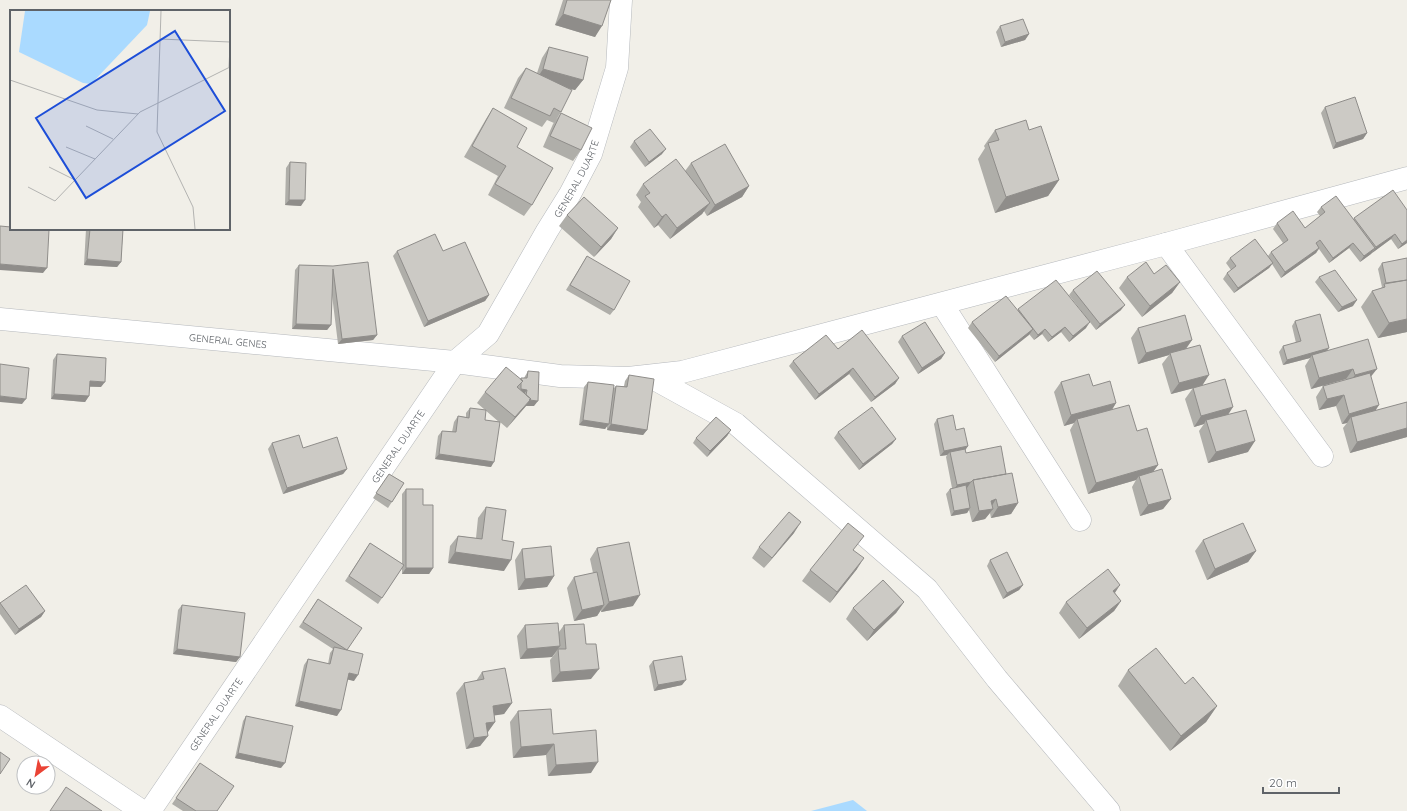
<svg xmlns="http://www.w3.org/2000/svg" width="1407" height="811" font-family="Quicksand,sans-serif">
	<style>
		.water { fill: #aadaff }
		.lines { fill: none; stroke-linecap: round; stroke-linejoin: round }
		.minor-casing { stroke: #b5b8bc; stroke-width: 23 }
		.minor { stroke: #fff; stroke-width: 22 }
		.wall { fill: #afaea9 }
		.shaded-wall { fill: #8f8d8a }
		.building { fill: #cccac5; stroke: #8f8d8a }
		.labels { text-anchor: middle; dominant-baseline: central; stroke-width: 3.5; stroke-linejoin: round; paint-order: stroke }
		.street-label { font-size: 10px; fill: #5f6368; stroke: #fff }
		.inset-road { fill: none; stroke: #b3b3b1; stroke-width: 1 }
		.view { fill: #1d4ed8; fill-opacity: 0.15; stroke: #1d4ed8; stroke-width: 2 }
		.inset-edge { fill: none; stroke: #5f6368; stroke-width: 2 }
	</style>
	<rect width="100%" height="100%" fill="#f1efe8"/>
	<path class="water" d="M853,800l14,11h-56z"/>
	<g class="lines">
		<defs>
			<g id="minor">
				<path d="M1166,244l156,212"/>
				<path d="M942,304l138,216"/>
				<path id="s1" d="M0,319l455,43 105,14 68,2 54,-6 484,-128 241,-66"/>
				<path d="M649,376l87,48 191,165 70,90 112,132"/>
				<path d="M0,716l142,95"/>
				<path id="s2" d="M150,811l305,-449 33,-28 59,-103 23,-37 21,-40 26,-86 4,-68"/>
			</g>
		</defs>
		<use href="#minor" class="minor-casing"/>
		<use href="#minor" class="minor"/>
	</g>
	<path class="wall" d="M563,0h48l-16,37 -40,-12z
		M1000,26l29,8 -4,6 -24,7 -5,-15z
		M549,47l34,33 -8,10 -6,-1 -8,23 -7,11 -7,-3 -5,7 -38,-19 14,-30 8,-10 11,5 5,-15z
		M1325,107l42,26 -4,6 -30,10 -12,-36z
		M493,108l24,39 15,58 -8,11 -36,-21 10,-19 -34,-19 22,-38z
		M561,113l20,37 -8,11 -30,-14 10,-23z
		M995,130h34l30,50 -11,16 -53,17 -17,-54 7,-11 -1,-2z
		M634,141l28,13 -17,13 -15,-20z
		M290,162l11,44 -16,-1 1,-37z
		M691,163l58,23 -7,11 -35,19 -3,-5 -2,3 -32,25 -12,-14 -4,3 -16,-21 3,-5 -5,-7 7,-11 42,-13z
		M1393,190l14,53 -9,6 -7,-10 -31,23 -11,-14 -20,15 -10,-14 -3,4 -35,25 -9,-14 -3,4 -35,25 -11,-14 4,-6 4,-3 -5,-7 4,-5 38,-2 3,-4 12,-9 -10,-14 4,-6 28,5 15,-12 -3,-4 4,-5 33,12z
		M567,215l51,13 -7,11 -17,18 -35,-31z
		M86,229h37l-2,33 -4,5 -33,-2z
		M397,251h46l46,44 -4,6 -61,26 -31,-71z
		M587,256l27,54 -4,5 -44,-25z
		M1407,258v74l-29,6 -17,-31 11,-16 9,-3 1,-1 -4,-18 4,-6z
		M299,265l34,1 44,69 -4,5 -35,4 -6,-49 -1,30 -4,5 -35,-1 3,-59z
		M1154,274l26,8 -8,11 -30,24 -23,-29 8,-11z
		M1319,277l34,29 -15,6 -23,-30z
		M1073,290l48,20 -25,20 -27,-35z
		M1018,309l68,19 -17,14 -8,-10 -13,10 -6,-8 -8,6 -5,-6 -34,28 -27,-34 4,-6 46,-12z
		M1295,321l32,30 44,26 4,34 32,-9v35l-57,16 -7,-25 4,-5 -5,1 -6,-18 -17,4 -3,-13 7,-11 23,-6v-1l-35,10 -6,-23 5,-8 -27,7 -4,-13 4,-6 13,-3 -4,-17z
		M1138,328l54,12 -6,9 16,36 26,29 20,38 -40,11 -9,-32 5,-7 -10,3 -9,-28 8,-11 -22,6 -9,-30 7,-9 -31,9 -7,-26z
		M902,336l43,17 -4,6 -23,15 -20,-32z
		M838,349l61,29 -4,6 -24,18 -22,-28 -34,26 -26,-34 4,-5z
		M57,354l44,33h-12v9l-4,6 -34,-3 2,-39z
		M528,371l6,35h-8l-19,22 -7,-6 -9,45 -56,-8 3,-23 4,-5 10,1 2,-10 4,-6 8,1v-4l4,-5 15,12 14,2 -22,-19 8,-11 35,-13 1,-1h3z
		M629,375l18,55 -4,5 -36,-5v-4l-2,3 -26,-4 5,-38 4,-5 26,6 2,-2h8l1,-5z
		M1061,382l32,4 23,17 -4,7 25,21 21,34 -5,7 18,27 -8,10 -23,7 -8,-29 4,-7 -48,14 -18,-64 4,-7 -10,3 -10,-34z
		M937,419l19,11 12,16 -3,4 1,3 40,21 12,29 -7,11 -20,4 -1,-5 -5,6 -13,3 -3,-12 -2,3 -16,3 -5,-22 4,-5 2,-1 -6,-31 1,-2 -7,1 -6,-32z
		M731,430l-4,6 -20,21 -14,-14 3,-5z
		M838,432l58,7 -4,5 -33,26 -25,-32z
		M272,443l31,5 44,21 -4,5 -60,20 -15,-45z
		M389,474l15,9 -16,25 -15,-10z
		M406,489l17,16 10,63 -4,6h-27v-6l-24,36 -33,-23 25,-38 32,21v-70z
		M486,507l16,33 2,31 -56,-8 2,-17 8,-10 18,2 2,-20z
		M794,533l-30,35 -12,-10 7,-11z
		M1203,540l53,11 -8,11 -41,18 -12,-29z
		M597,548l36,58 -32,6v-2l-4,6 -23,5 -7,-33 7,-11 19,-4 -3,-14z
		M522,549l32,27 -7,11 -29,3 -3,-30z
		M854,550l3,19 -27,34 -28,-22 8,-11z
		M990,560l33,25 -4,5 -16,9 -16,-33z
		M1115,593l6,8 -7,10 -35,28 -20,-26 7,-11z
		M318,599l29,51 7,31 -6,-2 -11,37 -42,-10 9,-41 4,-6 20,5 2,-11 3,-4 -34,-22z
		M904,602l-8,11 -29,28 -21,-22 7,-11z
		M0,603l45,8 -4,6 -26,18 -15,-21z
		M182,605l58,52 -4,5 -63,-8 5,-44z
		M525,625l34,7 5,-7 22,19 5,35 -39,3 -2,-22 8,-10 -6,7 -32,2 -3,-23z
		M653,661l29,24 -28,6 -5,-25z
		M1128,670l57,14 32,22 -11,16 -36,29 -52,-65z
		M482,672l30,31 -8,11 -10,1 1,7 -8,10 1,4 -8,10 -14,3 -10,-56 8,-10 12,-2z
		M518,711l35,23 38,39 -43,3 -2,-21 -33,3 -3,-36z
		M246,716l35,52 -46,-10 8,-37z
		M200,763l17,48h-34l-11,-7z"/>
	<path class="shaded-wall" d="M563,14l39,12 -7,11 -40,-12z
		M1029,34l-4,6 -24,7 4,-5z
		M543,69l40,11 -8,10 -39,-10z
		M1367,133l-4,6 -30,10 3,-6z
		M666,149l-4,5 -17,13 4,-5z
		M1059,180l-11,16 -53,17 11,-16z
		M749,186l-7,11 -35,19 8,-11z
		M289,200h16l-4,6 -16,-1z
		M710,203l-8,11 -32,25 7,-11z
		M666,214l-8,11 -4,3 8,-11z
		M618,228l-7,11 -17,18 7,-10z
		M1395,234l-4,5 -19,14 4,-6z
		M1407,240v3l-9,6 4,-5z
		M1353,243l-4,5 -20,15 4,-5z
		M1319,248l-3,5 -35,25 4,-6z
		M1375,248l-4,6 -11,8 4,-6z
		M87,259l34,3 -4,5 -33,-2z
		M1273,263l-4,5 -35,25 4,-5z
		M0,264l47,4 -4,5 -43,-3z
		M1180,282l-8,11 -30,24 8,-11z
		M489,295l-4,6 -61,26 4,-6z
		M1357,300l-4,6 -15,6 4,-5z
		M1125,305l-4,5 -25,20 4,-6z
		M1407,319v13l-29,6 11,-15z
		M1090,322l-4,6 -17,14 4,-6z
		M296,324l35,1 -4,5 -35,-1z
		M1065,327l-4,5 -13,10 4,-5z
		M1033,329l-4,6 -34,27 4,-6z
		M1045,329l-3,5 -8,6 4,-5z
		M377,335l-4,5 -35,4 4,-5z
		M1192,340l-8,11 -14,2 -1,2 -31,9 8,-11z
		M1329,348l-4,5 -13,2 -2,3 -27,7 4,-5z
		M945,353l-4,6 -23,15 4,-6z
		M853,368l-4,6 -34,26 4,-6z
		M1353,369l-7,10 -35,10 8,-11z
		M1377,369l-8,10 -22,6 8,-10z
		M1209,375l-7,11 -31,8 8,-11z
		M899,378l-4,6 -24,18 4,-5z
		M90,381l15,1 -4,5 -15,-1z
		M521,389l6,1 -4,5h-6z
		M54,394l35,2 -4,6 -34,-3z
		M1344,395l-8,11 -17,4 8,-11z
		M0,396l26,3 -4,5 -22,-2z
		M529,400l9,1 -4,5h-8l-19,22 8,-11z
		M1116,403l-7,11 -32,5 -3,4 -10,3 7,-11z
		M1379,405l-7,11 -21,1 -4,6 -5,1 7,-10z
		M1233,407l-7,11 -20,2 -2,4 -10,3 7,-11z
		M583,420l26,4 -4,5 -26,-4z
		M611,424l36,6 -4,5 -36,-5z
		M1407,428v9l-57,16 7,-11z
		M731,430l-4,6 -20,21 3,-6z
		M896,439l-4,5 -33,26 4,-6z
		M1255,441l-7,11 -40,11 8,-11z
		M968,446l-4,6h-14l-3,3 -7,1 4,-5z
		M439,454l55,8 -3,5 -56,-8z
		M1158,465l-8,11h-11l-3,4 -48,14 8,-11z
		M347,469l-4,5 -60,20 4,-6z
		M971,482l-4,6 -14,3 4,-6z
		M996,499l-6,10h3l-8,10 -13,3 7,-11 12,-10z
		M1171,499l-8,10 -23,7 8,-11z
		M1018,503l-7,11 -20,4 7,-11z
		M970,508l-3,5 -16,3 3,-5z
		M801,522l-7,11 -30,35 8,-10z
		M1256,551l-8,11 -41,18 8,-11z
		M455,552l56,8 -7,11 -56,-8z
		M864,558l-7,11 -27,34 7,-11z
		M406,568h27l-4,6h-27z
		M554,576l-7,11 -29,3 7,-11z
		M1023,585l-4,5 -16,9 4,-6z
		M1120,585l-7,11v-5z
		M640,595l-7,11 -32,6 8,-10z
		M1121,601l-7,10 -35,28 8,-11z
		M904,602l-8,11 -29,28 7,-11z
		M604,605l-7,11 -23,5 8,-11z
		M45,611l-4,6 -26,18 4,-6z
		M560,646l-8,11 -32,2 7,-10z
		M177,649l63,8 -4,5 -63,-8z
		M599,669l-8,10 -39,3 8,-10z
		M349,673l9,2 -4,6 -9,-2z
		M686,680l-4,5 -28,6 4,-6z
		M299,701l42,9 -4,6 -42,-10z
		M512,703l-8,11 -19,3 8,-11z
		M1217,706l-11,16 -36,29 11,-15z
		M495,722l-7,10 -10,2 8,-11z
		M488,736l-8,10 -14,3 8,-11z
		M554,744l-8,11 -33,3 8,-11z
		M238,753l47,10 -4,5 -46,-10z
		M598,762l-7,11 -43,3 8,-11z"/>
	<path class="building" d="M567,0h44l-9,26 -39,-12z
		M1023,19l6,15 -24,8 -5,-16z
		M549,47l39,10 -5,23 -40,-11z
		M526,68l46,22 -11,22 -7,-4 -4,8 -39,-18z
		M1355,97l12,36 -31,10 -11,-36z
		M493,108l34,20 -10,19 36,21 -21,37 -37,-21 11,-18 -34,-20z
		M561,113l31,15 -11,22 -31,-14z
		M1026,120l3,10 12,-4 18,54 -53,17 -18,-54 11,-3 -4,-10z
		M650,129l16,20 -17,13 -15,-21z
		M725,144l24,42 -34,19 -24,-42z
		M676,159l34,44 -33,25 -11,-14 -4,3 -17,-21 5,-3 -7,-9z
		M290,162l16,1 -1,37h-16z
		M1393,190l14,20v30l-5,4 -7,-10 -19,13 -22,-29z
		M1336,196l39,52 -11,8 -11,-13 -20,15 -13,-18 -4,3 3,5 -34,24 -14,-20 17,-12 -11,-17 16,-12 12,17 20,-16 -4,-5z
		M584,197l34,31 -17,19 -34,-32z
		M0,226l11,1v2h21l17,1 -2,38 -47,-4z
		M90,229h33l-2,33 -34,-3z
		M435,234l8,17 22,-9 24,53 -61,26 -31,-70z
		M1255,239l18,24 -35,25 -11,-15 9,-7 -6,-8z
		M587,256l43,25 -16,29 -44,-25z
		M1407,258v22l-21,3 -4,-20z
		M368,262l9,73 -35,4 -9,-70 -2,56 -35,-1 3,-59 34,1z
		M1146,262l8,12 12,-9 14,17 -30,24 -23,-29z
		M1335,270l22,30 -15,7 -23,-30z
		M1097,271l28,34 -25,19 -27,-34z
		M1056,280l34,42 -17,14 -8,-9 -13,10 -7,-8 -7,6 -20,-26z
		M1407,280v39l-18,4 -17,-32 13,-4 -1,-3z
		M1006,296l27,33 -34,27 -27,-34z
		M1320,314l9,34 -42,12 -4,-14 18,-5 -6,-20z
		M1185,315l7,25 -46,13 -8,-25z
		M925,322l20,31 -23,15 -20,-32z
		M862,330l37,48 -24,19 -22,-29 -34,26 -26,-33 33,-26 12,14z
		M1368,339l9,30 -22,6 -2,-6 -34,9 -7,-23z
		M1200,345l9,30 -30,8 -9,-30z
		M57,354l49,4 -1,24 -15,-1 -1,15 -35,-2z
		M0,364l29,4 -3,31 -26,-3z
		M506,367l17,14 -6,6 14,12 -16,18 -30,-25z
		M528,371l11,1 -1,29 -9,-1 2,-1 -5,-4 1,-5 -6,-1v-6l2,-2 -2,-1v-2h6z
		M1370,373l9,32 -30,9 -5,-19 -17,4 -4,-13z
		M1089,374l4,12 17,-5 6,22 -45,12 -10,-33z
		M629,375l25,4 -7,51 -36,-6 5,-38 11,1z
		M1225,379l8,28 -32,9 -8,-28z
		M588,382l26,3 -5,39 -26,-4z
		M1407,402v26l-50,14 -6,-25z
		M1129,405l8,26 10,-3 11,37 -62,18 -19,-64z
		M872,407l24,32 -33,25 -25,-32z
		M470,408l16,2 -1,10 15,2 -6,40 -55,-8 3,-23 14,1 2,-16 11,2z
		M1246,410l9,31 -39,11 -10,-32z
		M953,415l3,15 8,-2 4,18 -24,5 -7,-32z
		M716,417l15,13 -21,21 -14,-13z
		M299,435l4,13 34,-11 10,32 -60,19 -15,-45z
		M1001,446l5,28 -33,6 -2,2 -14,3 -7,-33 15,-3 1,4z
		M1162,469l9,30 -23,6 -9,-29z
		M1012,473l6,30 -20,4 -2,-8 -5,2 2,8 -14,2 -6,-31z
		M389,474l15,9 -12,19 -16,-9z
		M966,485l4,23 -16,3 -4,-22z
		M406,489h17v16h10v63h-27z
		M486,507l20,3 -4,30 12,2 -3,18 -56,-8 3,-16 24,3z
		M789,512l12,10 -29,36 -13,-11z
		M848,523l16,13 -11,14 11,8 -27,34 -27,-22z
		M1243,523l13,28 -41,18 -12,-29z
		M629,542l11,53 -31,7 -12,-54z
		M370,543l34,22 -22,33 -33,-22z
		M551,546l3,30 -29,3 -3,-30z
		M1007,552l16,33 -16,8 -17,-33z
		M1108,569l12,16 -7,6 8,10 -34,27 -21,-26z
		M597,572l7,33 -22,5 -8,-33z
		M883,580l21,22 -30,28 -21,-22z
		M26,585l19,26 -26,18 -19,-26z
		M318,599l44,29 -15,22 16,4 -5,21 -9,-2 -8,37 -42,-9 9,-42 22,5 4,-17 13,3 -44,-28z
		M182,605l63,8 -5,44 -63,-8z
		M558,623l2,23 -33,3 -2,-24z
		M584,624l2,20h10l3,25 -39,3 -2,-23h8l-2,-24z
		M1156,648l29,36 8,-7 24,29 -36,30 -53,-66z
		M682,656l4,24 -28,5 -5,-24z
		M505,668l7,35 -19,3 2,16 -9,1 2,13 -14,2 -10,-55 20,-4 -2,-7z
		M551,709l2,25 43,-4 2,32 -42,3 -2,-21 -33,3 -3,-36z
		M246,716l47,10 -8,37 -47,-10z
		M0,752l10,7 -10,15z
		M200,763l34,23 -17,25h-21l-20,-13z
		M66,787l36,24h-52z"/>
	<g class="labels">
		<g class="street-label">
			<text stroke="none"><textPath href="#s2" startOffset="765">GENERAL DUARTE</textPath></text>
			<text stroke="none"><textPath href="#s1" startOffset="229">GENERAL GENES</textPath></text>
			<text stroke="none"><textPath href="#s2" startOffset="441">GENERAL DUARTE</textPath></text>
			<text stroke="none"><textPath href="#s2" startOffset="117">GENERAL DUARTE</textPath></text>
		</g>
	</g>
	<g transform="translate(10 10)">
		<rect width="220" height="220" fill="#f1efe8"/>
		<path d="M15,1h125l-3,14 -56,59 -8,-1 -64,-31z" fill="#aadaff"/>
		<path class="inset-road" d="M151,1l-4,121 36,75 2,22M150,29l70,3M219,57l1,-21M0,70l87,30 41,4M76,116l27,13M56,137l29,12M39,157l26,13M18,177l27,14 85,-89 90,-45"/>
		<path class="view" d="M165,21l50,80 -139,87 -50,-80z"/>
		<rect width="220" height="220" class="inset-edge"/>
	</g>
	<g transform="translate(36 775) rotate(212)"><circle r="19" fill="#ffffff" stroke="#bfc1c3"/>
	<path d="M0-3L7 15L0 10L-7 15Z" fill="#ea4335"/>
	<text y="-6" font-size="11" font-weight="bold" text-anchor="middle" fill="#5f6368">N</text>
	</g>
	<path d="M1263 787v6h76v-6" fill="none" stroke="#5f6368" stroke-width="2"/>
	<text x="1269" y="787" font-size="12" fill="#5f6368" stroke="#ffffff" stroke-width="3" paint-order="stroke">20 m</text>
</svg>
